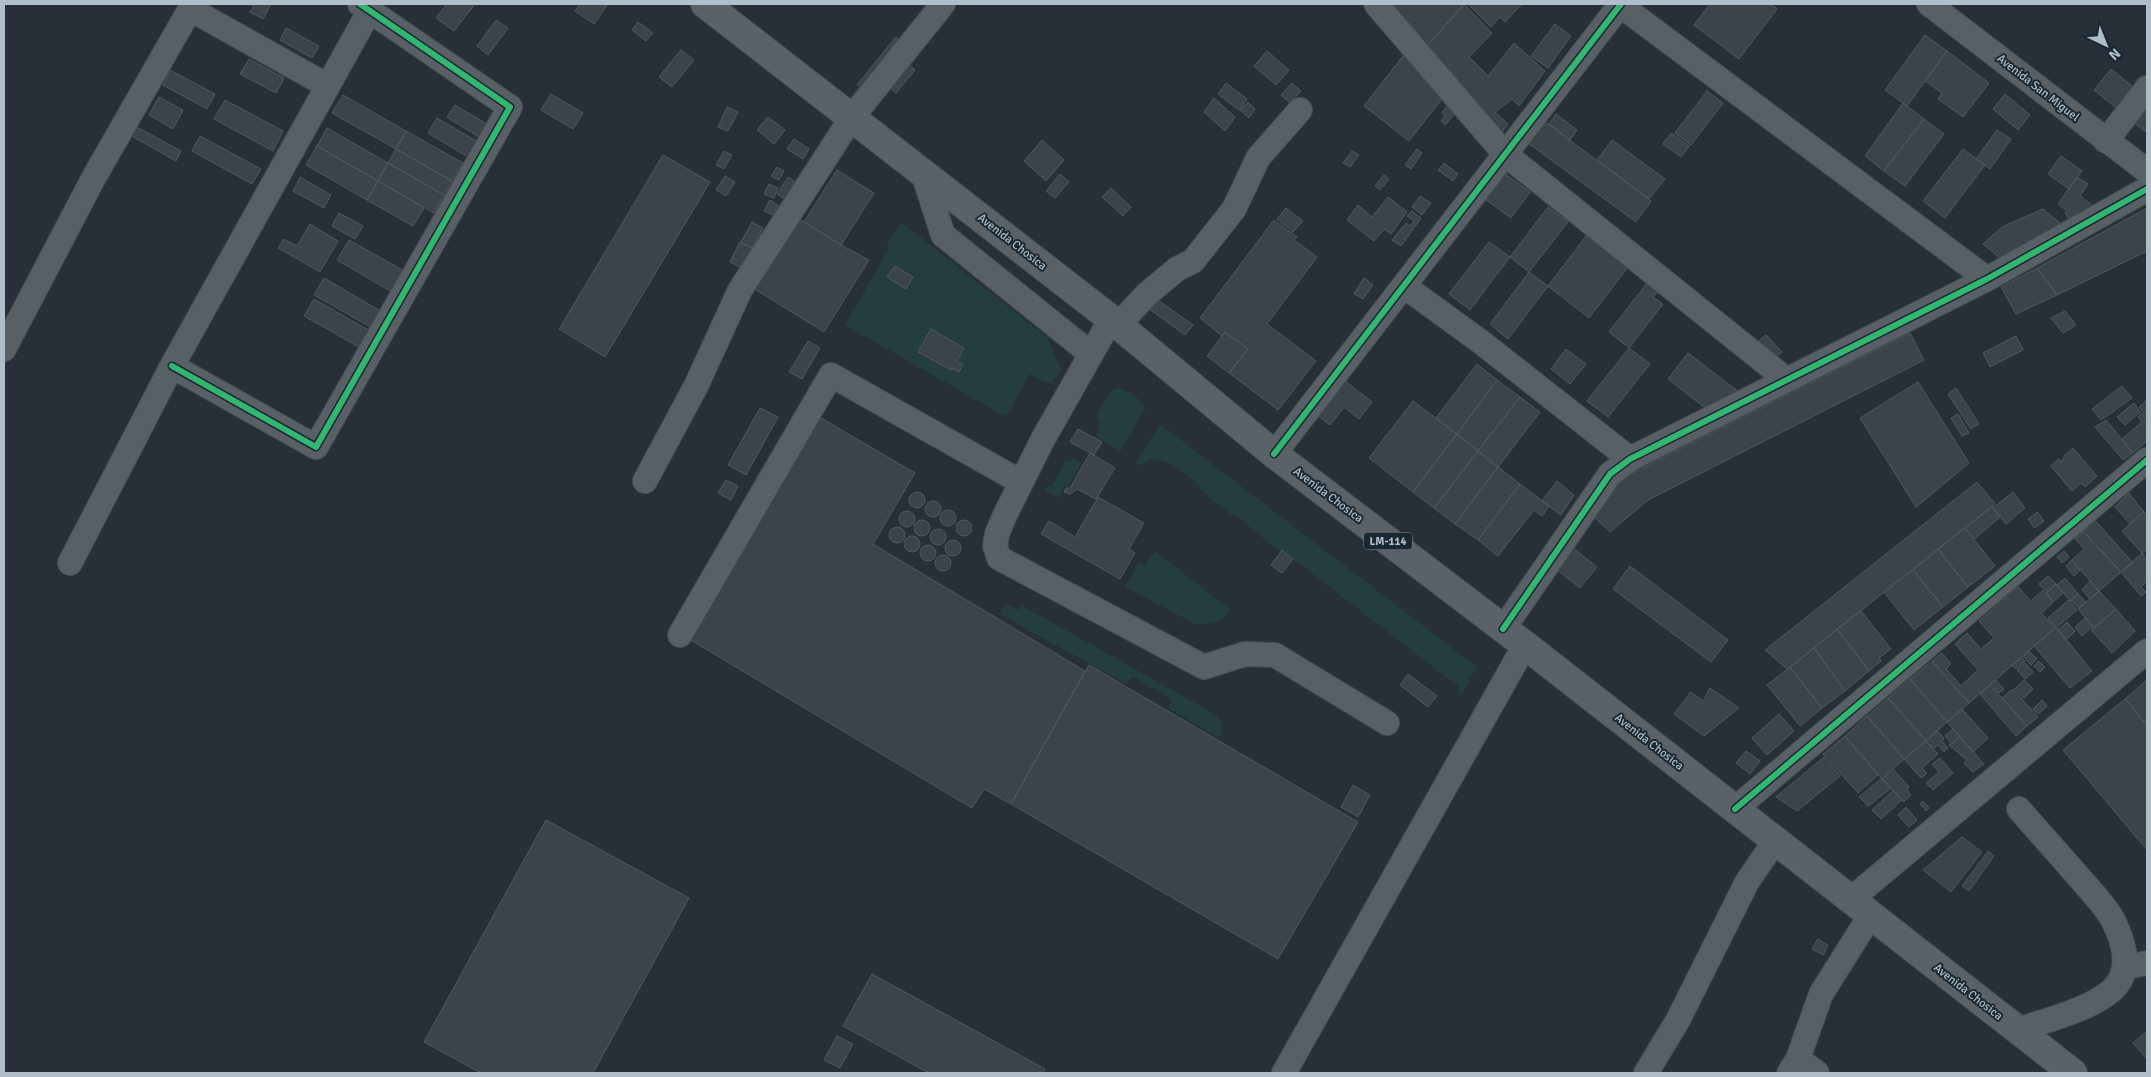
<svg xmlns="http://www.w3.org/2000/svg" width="2151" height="1077" font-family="Signika,sans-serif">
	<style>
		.green { fill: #243d3d }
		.building { fill: #3c444b; stroke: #4f585f }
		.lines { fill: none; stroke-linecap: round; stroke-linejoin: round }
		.minor-casing { stroke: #464c52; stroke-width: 26 }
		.major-casing { stroke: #444d54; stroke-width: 30 }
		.minor { stroke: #585f65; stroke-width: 24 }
		.major { stroke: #5a6167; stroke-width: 28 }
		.cycleway-casing { stroke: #1a2832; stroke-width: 9 }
		.cycleway { stroke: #33b770; stroke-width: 6 }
		.labels { text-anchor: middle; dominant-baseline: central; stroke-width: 4; stroke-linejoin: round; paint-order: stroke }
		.shield { fill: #1a2832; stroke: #83919c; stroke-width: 1 }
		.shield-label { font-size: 11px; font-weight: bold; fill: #b0bec9 }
		.street-label { font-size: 12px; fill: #b0bec9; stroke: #1a2832 }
	</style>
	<rect width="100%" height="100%" fill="#273038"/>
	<path class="green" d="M901,222l146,115 14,33 -9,14 -4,-3 -2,2 -16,-9 -24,43 -161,-92 44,-77 -3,-3z
		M1118,388c10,1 20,11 27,17v4l-25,43 -24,-15 4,-13 -3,-9c5,-10 10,-24 21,-27z
		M1160,424l317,243 -17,30 -2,-11 -157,-121 -28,-19 -39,-32 -2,1 -33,-26 1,-3c-15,-11 -42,-39 -59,-20l-5,-3z
		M1073,459l9,4 -14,24 -5,1 -5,10 -14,-7 3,-5h5l14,-26 5,2z
		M1155,551l76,59c-8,12 -22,15 -36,14l-70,-37 13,-24 6,4z
		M1006,603l12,7 3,-5 194,109c9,7 9,14 4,24l-51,-30 4,-8 -40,-24 -6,8 -126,-70z"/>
	<path class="building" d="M249,4h22l-8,15 -13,-7 4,-6z
		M447,4h28l-21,27 -18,-13z
		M580,4h28l-14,20 -19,-13z
		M1382,4h82l-42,48z
		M1464,4l28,29 -23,24 19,19 26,-33 31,28 -26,35 -7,-7 -17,13 13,12 -13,16 -73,-88z
		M1468,4h54l-17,18 -5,-5 -9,10z
		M1710,4h61l6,5 -38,50 -45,-34z
		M496,20l12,8 -20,27 -11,-9z
		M638,22l15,11 -7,8 -14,-11z
		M1555,24l16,12 -23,32 -17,-12z
		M286,28l33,18 -7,12 -32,-18z
		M1925,35l22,16 -40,55 -22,-16z
		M896,37l10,8 -40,47 -9,-7z
		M1409,48l39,43 -39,50 -45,-35z
		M681,50l13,10 -22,27 -13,-10z
		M1267,51l22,19 -13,15 -22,-19z
		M1947,51l42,32 -26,34 -25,-18 4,-6 -17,-12z
		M249,59l35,19 -8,15 -36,-19z
		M906,62l9,8 -19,23 -10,-9z
		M2111,69l26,21 -17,21 -26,-21z
		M170,70l45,24 -8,15 -44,-24z
		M1226,83l21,16 -8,11 -21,-16z
		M1292,83l9,8 -11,12 -9,-8z
		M1707,91l16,12 -32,42 -16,-12z
		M551,94l32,19 -10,16 -32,-19z
		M2005,94l25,21 -12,15 -25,-21z
		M343,95l63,36 -10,18 -64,-36z
		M159,97l24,13 -10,19 -24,-14z
		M1214,98l21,19 -10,14 -21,-19z
		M225,100l58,31 -10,20 -59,-32z
		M1248,102l7,7 -6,9 -9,-8z
		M1903,103l21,16 -40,52 -19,-15z
		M1449,104l8,7 -12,14 -4,-4 4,-5 -3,-4z
		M455,105l32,19 -8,13 -32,-20z
		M727,107l11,5 -10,19 -10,-4z
		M2145,107l2,2v24l-14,-11z
		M1556,114l21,16 -7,10 -21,-16z
		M768,117l17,13 -11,14 -17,-14z
		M437,118l41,24 -10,15 -40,-24z
		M1924,119l20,15 -39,52 -21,-15z
		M1544,121l107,80 -15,21 -108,-79z
		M133,125l48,26 -5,10 -48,-27z
		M327,128l61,35 -10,18 -61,-35z
		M1997,130l14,9 -21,30 -14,-10z
		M406,131l57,32 -11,18 -56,-32z
		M1671,133l18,13 -8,11 -18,-13z
		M200,136l61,33 -9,15 -60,-33z
		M794,139l15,10 -6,10 -16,-10z
		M1042,140l22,20 -18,21 -22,-20z
		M1612,140l53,39 -16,20 -52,-39z
		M317,146l61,35 -11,19 -61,-35z
		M396,149l56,32 -8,14 -56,-32z
		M1417,149l5,4 -11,16 -6,-4z
		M1963,149l22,16 -40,53 -22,-17z
		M724,151l8,4 -8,14 -8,-4z
		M1352,151l7,4 -9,12 -7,-4z
		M663,155l47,27 -105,175 -46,-28z
		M2061,156l21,15 -13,18 -21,-15z
		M388,163l56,32 -10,18 -56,-32z
		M1444,163l14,11 -5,7 -15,-11z
		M777,167l7,4 -5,9 -8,-4z
		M837,170l37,23 -33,52 -37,-23z
		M1504,173l26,19 -19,26 -26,-19z
		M1060,174l9,8 -14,16 -9,-7z
		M1384,175l5,4 -9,11 -5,-4z
		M725,176l10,6 -9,14 -10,-6z
		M300,177l31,18 -7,13 -31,-17z
		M788,177l9,6 -11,17 -9,-6z
		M2077,177l11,7 -8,12 18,14 -26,14 -7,-11 2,-2 -9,-7z
		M378,181l46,27 -11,18 -46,-26z
		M769,184l9,4 -4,10 -10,-4z
		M1111,188l20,19 -8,9 -21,-19z
		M1420,196l11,7 -9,12 -10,-8z
		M1388,197l19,15 -16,22 -7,-5 -10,12 -27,-21 11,-15 14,12z
		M770,200l8,5 -5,10 -9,-4z
		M1548,207l20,15 -39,50 -19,-15z
		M1286,208l17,13 -10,11 -16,-13z
		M2147,208v43l-90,44 -20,-27z
		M2043,209l23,19 -65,31 -18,-15 19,-17z
		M1412,211l9,7 -20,28 -9,-6 14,-17 4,3 4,-5 -7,-5z
		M339,213l24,13 -8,13 -23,-13z
		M796,217l45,28 28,15 -45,72 -71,-44z
		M1274,220l23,17 -3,3 23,17 -50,67 49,37 -38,49 -49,-37 19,-24 -23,-17 -3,4 -22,-18z
		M752,222l11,6 -11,20 -11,-6z
		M310,224l28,17 -18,31 -42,-24 6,-9 13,7z
		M1586,236l42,31 -39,51 -41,-32z
		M349,240l55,31 -12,21 -55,-32z
		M740,242l13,7 -11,19 -12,-6z
		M1489,242l21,15 -40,53 -21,-16z
		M895,266l18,11 -7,12 -19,-12z
		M2037,268l20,27 -41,19 -15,-27z
		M1529,272l19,14 -40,53 -18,-15z
		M324,278l60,35 -10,16 -60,-34z
		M1364,278l9,7 -10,14 -9,-5z
		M1648,282l10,9 -5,6 10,7 -34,44 -20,-16z
		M1155,298l38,27 -8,10 -37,-27z
		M314,299l56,32 -9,17 -57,-32z
		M2065,311l11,14 -13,8 -12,-15z
		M931,329l33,19 -7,13 6,4 -4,7 -7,-4 -1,2 -33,-18z
		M1225,332l23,17 -19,24 -22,-17z
		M1910,333l14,27 -276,140 -38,32 -21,-20 24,-29z
		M1766,335l16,17 -10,9 -16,-18z
		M2016,336l7,14 -33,17 -7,-14z
		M808,341l12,7 -18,31 -13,-7z
		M1629,348l21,16 -42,53 -21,-16z
		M1566,349l20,15 -16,20 -19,-15z
		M1688,353l51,39 -31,18 -40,-31z
		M1477,364l20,16 -40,54 -21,-16z
		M1497,380l23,17 -42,54 -21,-17z
		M1345,381l27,21 -13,17 -15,-12 -14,18 -12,-9z
		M1918,382l51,81 -53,44 -56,-89z
		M2122,386l10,12 -31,22 -9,-11z
		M1956,388l23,36 -8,5 -23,-35z
		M1520,397l20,15 -42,55 -20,-16z
		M2147,400v17l-8,-10z
		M1413,401l44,33 -44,58 -44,-34z
		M2134,403l6,9 -15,13 -8,-8z
		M760,408l18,9 -32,58 -18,-10z
		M2142,413l5,7v21l-14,12 -11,-14 20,-17 -4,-5z
		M1958,414l11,19 -7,3 -11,-18z
		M816,415l99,58 -42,71 212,127 -74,133 -27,-15 -12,19 -288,-172z
		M2106,420l27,33 -10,7 -28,-33z
		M1078,429l24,13 -8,13 -24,-13z
		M1457,434l21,17 -44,57 -21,-16z
		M2073,448l24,28 -12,11 -4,-4 -9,8 -21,-25 8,-7 3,3 3,-7z
		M1478,451l20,16 -43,57 -21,-16z
		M1090,453l25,15 -19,31 -19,-10 -7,5 -6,-2 2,-4h4z
		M1498,467l22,17 -42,56 -23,-16z
		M726,480l12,6 -7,14 -13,-7z
		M1557,481l17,14 -13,20 -19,-14z
		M1977,482l18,22 -205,163 -3,2 -22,-19z
		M1520,484l29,22 -7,10 -8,-6 -36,46 -20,-16z
		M2013,492l12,16 -19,16 -13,-16z
		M909 500a8 8 0 1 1 16 0a8 8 0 1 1-16 0Z
		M2129,493l15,19 -14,12 -15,-17z
		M1098,497l46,26 -15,26 6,4 -15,26 -79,-45 8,-13 26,16z
		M925 509a8 8 0 1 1 16 0a8 8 0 1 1-16 0Z
		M1992,507l8,10 -26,22 -9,-11z
		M940 518a8 8 0 1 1 16 0a8 8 0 1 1-16 0Z
		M899 519a8 8 0 1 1 16 0a8 8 0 1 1-16 0Z
		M2037,512l7,9 -9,7 -7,-9z
		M2144,512l3,3v35l-5,3 -20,-22z
		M2095,520l38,43 -12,9 -38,-41z
		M914 528a8 8 0 1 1 16 0a8 8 0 1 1-16 0Z
		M956 528a8 8 0 1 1 16 0a8 8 0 1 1-16 0Z
		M889 535a8 8 0 1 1 16 0a8 8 0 1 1-16 0Z
		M1965,528l30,38 -27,21 -30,-38z
		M930 537a8 8 0 1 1 16 0a8 8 0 1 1-16 0Z
		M2083,531l38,41 -22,19 -27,-31 12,-11 -9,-10z
		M904 544a8 8 0 1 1 16 0a8 8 0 1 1-16 0Z
		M945 548a8 8 0 1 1 16 0a8 8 0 1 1-16 0Z
		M920 553a8 8 0 1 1 16 0a8 8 0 1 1-16 0Z
		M1572,547l25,20 -17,21 -25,-20z
		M1938,549l30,38 -25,20 -30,-37z
		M1282,550l11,9 -11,14 -11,-8z
		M2064,551l5,6 -7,6 -5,-6z
		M2142,553l5,6v22l-6,6 5,5 -5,4 -20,-24z
		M935 563a8 8 0 1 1 16 0a8 8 0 1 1-16 0Z
		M2072,560l8,10 -6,6 -8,-10z
		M1630,566l98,74 -17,22 -98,-73z
		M1913,570l30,37 -29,23 -30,-38z
		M2048,576l8,8 -9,8 -8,-8z
		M2065,578l13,16 -8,7 -13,-16z
		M2090,581l9,10 -9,8 -8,-9z
		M2056,584l7,9 -10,9 -7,-9z
		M2018,587l37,41 -86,75 -37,-42 10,-8 9,11 -5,5 15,17 17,-16 -23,-26 12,-11 14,16 13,-11 -15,-17z
		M2043,590l10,12 -10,10 -11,-12z
		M2099,591l17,18 -22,19 -16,-19z
		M2078,594l8,8 -7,6 -8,-8z
		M2069,600l8,10 -21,18 -8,-10z
		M2116,609l19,22 -23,22 -21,-23z
		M1861,611l30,38 -12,9 2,3 -12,10 -32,-42z
		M2085,618l8,8 -11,10 -7,-9z
		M2067,622l8,9 -9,9 -8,-10z
		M2056,627l36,44 -22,17 -36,-42z
		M1837,629l32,42 -24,20 -31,-43z
		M1814,648l31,43 -23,17 -32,-41z
		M2029,651l8,8 -6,6 -8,-9z
		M2021,657l4,4 -9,8 -4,-4z
		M1932,661l37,42 -22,19 -37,-43z
		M2039,661l6,6 -5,5 -6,-6z
		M2025,663l8,9 -8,7 -8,-9z
		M1089,665l269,157 -80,137 -267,-155z
		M1790,667l32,41 -22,18 -33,-41z
		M1408,674l29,22 -9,11 -28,-22z
		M1910,679l37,43 -21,19 -38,-43z
		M1996,680l8,9 -5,4 -8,-9z
		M2024,680l9,9 -9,9 -9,-9z
		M2147,680v45l-22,-26z
		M1990,685l37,41 -11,10 -36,-42z
		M1710,688l29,20 -35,28 -30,-22 17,-22 12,9z
		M2013,689l25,28 -11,9 -25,-28z
		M1888,698l38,43 -22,18 -37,-43z
		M2125,699l22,26v125l-84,-100z
		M2042,700l5,6 -9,8 -5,-5z
		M1962,709l26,29 -15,14 -26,-30z
		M1779,714l15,17 -27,24 -15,-17z
		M1867,716l37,43 -22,20 -37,-43z
		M1953,729l7,8 -8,7 -7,-8z
		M1937,730l7,9 -2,2 6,7 -4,4 -6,-7 -5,4 -7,-8z
		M1845,736l33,39 -20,18 -35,-39z
		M1960,737l24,27 -11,8 -9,-9 3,-3 -18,-15z
		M1926,741l12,13 -16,14 5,5 -6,5 -17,-19z
		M1746,751l14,10 -10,13 -14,-11z
		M1824,757l16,19 -43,35 -21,-14z
		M1940,758l13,15 -20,17 -7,-7 13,-11 -7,-8z
		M1893,769l16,18 -2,3 4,5 -7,7 -22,-23z
		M1882,778l9,10 -23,18 -9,-9z
		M1353,785l17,10 -12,22 -17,-10z
		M1893,791l9,9 -21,19 -9,-9z
		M1923,801l6,7 -3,3 -6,-7z
		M1906,807l11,13 -8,7 -11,-12z
		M546,820l143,78 -96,175h-112l-57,-31z
		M1962,837l20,15 -31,40 -28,-22z
		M1988,851l6,5 -25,35 -7,-5z
		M1818,939l10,6 -5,10 -11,-6z
		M872,974l173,95 -2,4h-114l-86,-47z
		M2147,1031v28l-14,-16z
		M837,1036l16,8 -13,24 -16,-8z"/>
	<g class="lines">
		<defs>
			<path id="minor" d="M1376,4l129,150 282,226
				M1929,4l218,167
				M1620,5l367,274
				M190,9l138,77
				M2106,141l41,-53
				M923,173l20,62 148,119
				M1404,286l77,56 149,117
				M1111,319l-68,120 -38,76 -8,19 -2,12 4,12 205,109 41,-13 30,1 112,68
				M1118,325l29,-31 30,-25 16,-8 41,-52 24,-51 42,-48
				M4,349l89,-170 100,-175
				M172,366l144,81 194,-340 -150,-103
				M1274,454l347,-450
				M645,481l51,-95 44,-96 112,-173 91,-113
				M70,563l102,-197 198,-356
				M1503,629l107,-155 20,-15 357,-180 160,-90
				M680,635l151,-260 190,107
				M1735,809l412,-349
				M1850,900l297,-249
				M2126,967l21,-4
				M2018,1030c28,-10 72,-20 94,-40 21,-19 12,-48 1,-70 -9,-16 -24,-31 -36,-45 -19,-22 -39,-44 -58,-66
				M1798,1059l19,14
				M1284,1073l241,-428
				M1646,1073l32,-53 69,-138 28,-41
				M1789,1073l9,-14 23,-65 49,-78"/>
			<path id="major" d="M705,4l406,315 163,135 251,191 548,428"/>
		</defs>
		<use href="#minor" class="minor-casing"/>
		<use href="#major" class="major-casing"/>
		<use href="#minor" class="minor"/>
		<use href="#major" class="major"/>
		<defs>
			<path id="cycleway" d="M172,366l144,81 194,-340 -150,-103
				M1274,454l347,-450
				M1503,629l107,-155 20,-15 357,-180 160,-90
				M1735,809l412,-349"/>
		</defs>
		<use href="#cycleway" class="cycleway-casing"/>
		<use href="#cycleway" class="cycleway"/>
	</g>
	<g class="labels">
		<rect class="shield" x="1364" y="532.5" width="48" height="17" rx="4"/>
		<g class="shield-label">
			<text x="1388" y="541">LM-114</text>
		</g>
		<g class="street-label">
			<text transform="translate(2038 88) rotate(38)">Avenida San Miguel</text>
			<text transform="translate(1012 242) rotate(38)">Avenida Chosica</text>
			<text transform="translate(1328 495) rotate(37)">Avenida Chosica</text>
			<text transform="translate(1649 742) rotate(38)">Avenida Chosica</text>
			<text transform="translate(1968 992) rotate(38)">Avenida Chosica</text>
		</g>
	</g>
	<rect width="2151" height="1077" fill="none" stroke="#b0bec9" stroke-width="10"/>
	<g transform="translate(2106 45) rotate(137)" stroke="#1a2832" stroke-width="4" paint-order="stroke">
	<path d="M0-4L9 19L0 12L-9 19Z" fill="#b0bec9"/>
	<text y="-8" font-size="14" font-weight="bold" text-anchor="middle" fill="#b0bec9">N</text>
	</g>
</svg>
